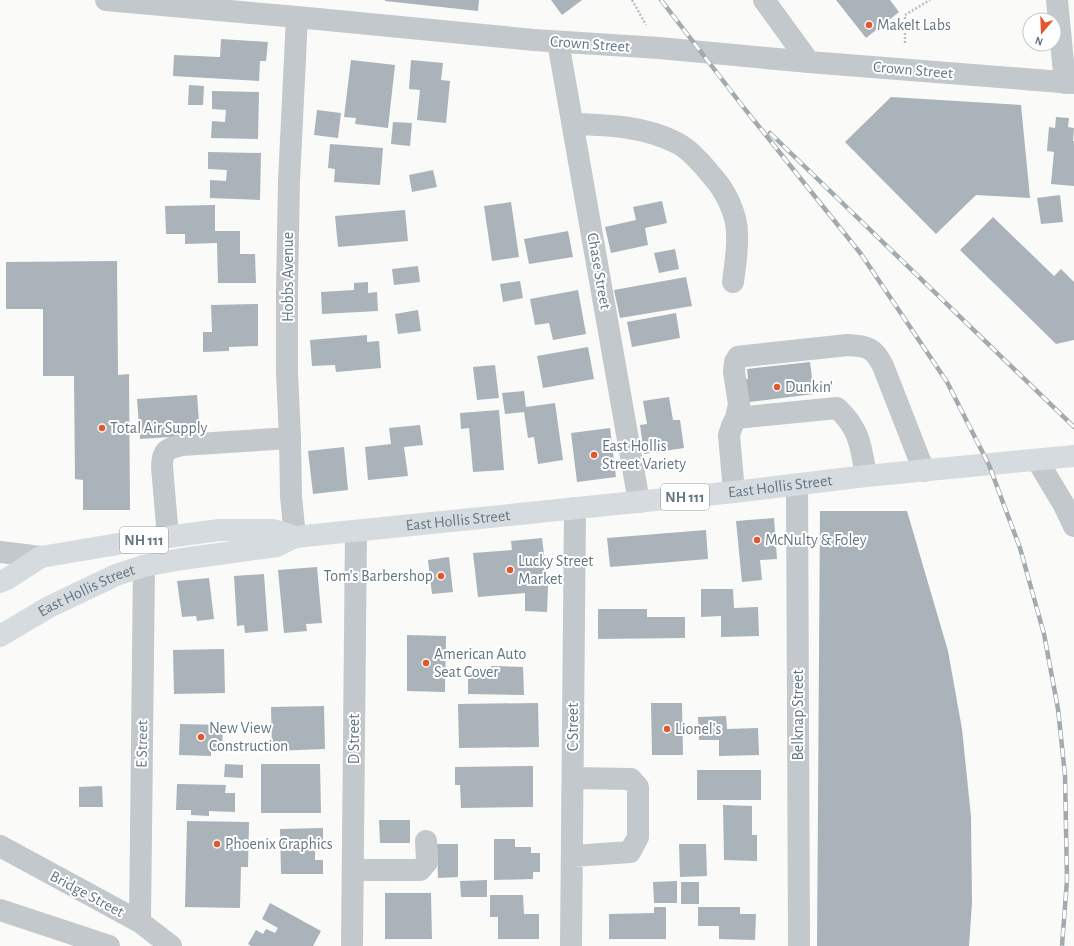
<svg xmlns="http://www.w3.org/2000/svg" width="1074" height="946" font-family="'Alegreya Sans',sans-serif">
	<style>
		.building { fill: #aab3b9 }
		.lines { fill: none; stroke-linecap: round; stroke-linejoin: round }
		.path { stroke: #bbbfc2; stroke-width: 2.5; stroke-dasharray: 2 2; stroke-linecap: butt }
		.minor { stroke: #c3c8cc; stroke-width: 22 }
		.major { stroke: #d6dbdf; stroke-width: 22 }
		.rail-casing { stroke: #a2aab0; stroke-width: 4.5 }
		.rail { stroke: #fff; stroke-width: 3; stroke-dasharray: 9; stroke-linecap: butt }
		.poi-dot { fill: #e4572e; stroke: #fff; stroke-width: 1.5 }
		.labels { text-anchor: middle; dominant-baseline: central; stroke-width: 4; stroke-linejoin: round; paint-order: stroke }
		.shield { fill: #fff; stroke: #939fa8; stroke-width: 1 }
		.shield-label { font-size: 15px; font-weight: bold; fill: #657683 }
		.poi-label { font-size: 16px; fill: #657683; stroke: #fff; text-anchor: start }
		.street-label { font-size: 16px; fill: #657683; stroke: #fff }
	</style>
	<rect width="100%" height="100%" fill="#fafaf8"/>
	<path class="building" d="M385,0h94l-1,11 -93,-10z
		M551,0h31l-20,15z
		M836,0h54l9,12 -33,26z
		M221,39l47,3 -2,19h-6l-1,20 -86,-5 1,-21 46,2z
		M351,60l44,5 -7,63 -33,-4 1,-6 -12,-1z
		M411,60l32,3 -2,17 9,1 -4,42 -29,-3 3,-30 -11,-1z
		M189,85l15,1 -1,19h-15z
		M212,91l47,1 -1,47 -47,-1 1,-17 13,1 1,-12 -14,-1z
		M891,97l130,8 9,93 -54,-3 -40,39 -91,-92z
		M317,110l24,3 -3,25 -24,-3z
		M1056,117l13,1 -1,9 6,1 -1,13h1v45l-23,-2 3,-32 -7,-1 2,-24 6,1z
		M393,122l19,1 -2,23 -19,-2z
		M330,144l53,4 -3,37 -46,-3 1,-13 -7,-1z
		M208,152l53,1 -1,47 -50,-2v-18l16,1 1,-11 -19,-1z
		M433,170l4,17 -25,5 -3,-17z
		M1060,195l3,27 -22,2 -4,-26z
		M662,201l5,22 -22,5 3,17 -37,8 -6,-26 31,-7 -3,-13z
		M511,202l8,55 -27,4 -8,-55z
		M215,205v26h25v23h15l1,29h-38l-1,-40 -32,1v-10h-19l-1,-28z
		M405,210l3,31 -70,6 -3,-31z
		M993,217l61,59 7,-7 13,13v58l-18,4 -96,-94z
		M568,231l5,26 -44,7 -5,-25z
		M675,249l4,20 -20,4 -5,-20z
		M117,261l1,114 11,-1 1,136h-47v-30l-8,-1 -1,-103h-31v-67h-37v-47z
		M418,266l2,16 -26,3 -2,-16z
		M686,277l6,29 -72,12 -6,-28z
		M520,281l3,17 -20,4 -3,-18z
		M368,282v11l9,-1 1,19 -56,3 -1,-22 33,-2v-7z
		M578,290l8,44 -33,6 -4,-17 -14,2 -5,-26z
		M258,304v42l-29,1v4l-26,1v-20h9l-1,-27z
		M418,310l3,21 -23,3 -3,-20z
		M676,313l4,25 -48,9 -5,-25z
		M367,335v7l12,-1 2,27 -45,4 -1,-7 -23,1 -2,-26z
		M588,347l6,32 -51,9 -6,-32z
		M810,362l4,32 -65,8 -9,-23h8l-1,-10z
		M495,365l4,33 -22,2 -4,-33z
		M524,391l2,16 29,-4 8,57 -25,4 -4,-27 -6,1 -4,-26 -19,2 -3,-21z
		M197,395l3,40 -60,4 -3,-40z
		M669,397l4,23h7l4,28 -40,6 -4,-29 7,-1 -4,-23z
		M499,410l5,60 -31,2 -4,-44 -8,1 -1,-16z
		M420,425l3,20 -19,2 4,29 -40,4 -3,-33 26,-3 -2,-16z
		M610,428l6,49 -39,5 -6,-49z
		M344,447l4,43 -35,4 -5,-43z
		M820,511h87l41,140 14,78 9,88 1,86 -3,43h-152z
		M774,518l3,41 -17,1 2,20 -20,2 -6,-61z
		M706,530l2,29 -98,8 -3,-29z
		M542,538l6,49 -1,25 -22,-1v-18l-47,4 -5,-44 39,-3 -1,-9z
		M449,557l4,35 -21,2 -4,-34z
		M317,567l5,56 -16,1 1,7 -23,2 -6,-63z
		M264,574l4,57 -23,2 -1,-8 -7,1 -3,-50z
		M209,578l5,41 -17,2 -1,-5 -14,1 -5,-36z
		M701,589h32l1,19 24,-1 1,29 -38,1v-21l-20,1z
		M598,609h49v8h38v21l-87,1z
		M407,635l39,1 -1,56 -38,-1z
		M224,649l1,44 -51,1 -1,-44z
		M491,666l32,1 1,28 -56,-1v-21h23z
		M538,703l1,44 -80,1 -1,-44z
		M651,703h31l1,52h-31z
		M324,706l1,43 -53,2 -1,-44z
		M726,716l1,13 31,-1 1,27 -40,1v-16h-20l-1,-23z
		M180,724l43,1 -1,25h-11v6l-32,-1z
		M225,764l18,1v13l-19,-1z
		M261,764h59l1,49h-60z
		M533,766v41l-72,1 -1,-23h-5v-18z
		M697,770h64v30h-64z
		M177,784l49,1 -1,8h10v19l-26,-1v5l-18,-1v-5h-15z
		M102,786l1,21h-24v-20z
		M723,805l29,1v29h5v26l-33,-1z
		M379,820h31v23h-30z
		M187,821l62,1 -1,45h-7l-1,41 -55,-1z
		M323,828v16l-8,1v15h8v14h-42l-1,-45z
		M494,839h21v8h16v6h9v19h-7v7l-39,1z
		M437,844h21v33l-20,1z
		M679,844h27l1,32 -27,1z
		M487,880v17h-26l-1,-16z
		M677,881v22h-23l-1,-21z
		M681,882h18v22h-18z
		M385,893h46l1,46h-47z
		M490,895h33l1,19h15v25h-41v-22h-8z
		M270,903l51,28 -8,15h-62l-3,-2 8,-14 7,4 3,-5 9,4 3,-5 -16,-9z
		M654,907h12v32h-57v-25l45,-1z
		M698,907h42v7h16l-1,26 -36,-1v-13h-21z"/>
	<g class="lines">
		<path class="path" d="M632,0l14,25
			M905,43v-28l25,-15"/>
		<path class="minor" d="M106,0l191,17 237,23 125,8 150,14 265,21
			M764,0l45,62
			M1057,0l8,83
			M558,42l81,460
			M573,124c35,1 71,2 104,19 12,6 27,23 35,33 13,14 25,38 25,57 1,16 -2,33 -4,49
			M736,418l3,-14 -5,-32 1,-10 3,-5 7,-1 103,-11c20,1 26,3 35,21l41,105
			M1037,460l27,45 10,21
			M797,485l2,461
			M734,492l-5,-57 3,-9 4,-8 101,-10c23,21 24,39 29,68
			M168,537l-6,-70c0,-17 5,-18 20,-22l108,-7
			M295,537l-4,-41 -1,-58 -3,-66v-83l2,-108 8,-164
			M0,552l41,5
			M0,846l140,76 31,24
			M573,856l57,-4 8,-15v-50l-7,-8 -58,-1
			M353,870h67l7,-8 -1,-21
			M0,910l109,36
			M140,922l4,-356
			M352,946l4,-415
			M571,946l4,-438"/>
		<g class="major">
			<path id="s1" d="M0,582l7,-3 34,-22 83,-14 95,-13h54l22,7 439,-45 132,-16 208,-20"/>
			<path id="s2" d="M0,636l49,-29 67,-32 28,-9 38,-7 95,-13 18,-9"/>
		</g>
		<defs>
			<path id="rail" d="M661,0l83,108 117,146 86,128 42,83 31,83 24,86 14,75 7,66 2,105 -5,66
				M770,133l304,294"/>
		</defs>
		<use href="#rail" class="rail-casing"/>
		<use href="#rail" class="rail"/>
	</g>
	<g class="poi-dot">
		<circle cx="869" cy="25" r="4"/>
		<circle cx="777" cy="387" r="4"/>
		<circle cx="102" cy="428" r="4"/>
		<circle cx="594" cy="455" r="4"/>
		<circle cx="757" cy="540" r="4"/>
		<circle cx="510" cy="570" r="4"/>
		<circle cx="441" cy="576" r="4"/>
		<circle cx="426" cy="663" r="4"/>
		<circle cx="667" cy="729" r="4"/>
		<circle cx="201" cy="737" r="4"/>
		<circle cx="217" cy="844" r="4"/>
	</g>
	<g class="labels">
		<g class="shield">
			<rect x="661" y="484" width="48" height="26" rx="3"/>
			<rect x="120" y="527" width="48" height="26" rx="3"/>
		</g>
		<g class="shield-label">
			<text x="685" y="497">NH 111</text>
			<text x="144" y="540">NH 111</text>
		</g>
		<g class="poi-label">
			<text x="877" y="25">MakeIt Labs</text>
			<text x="785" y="387">Dunkin'</text>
			<text x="110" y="428">Total Air Supply</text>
			<text x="602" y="446">East Hollis<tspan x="602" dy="18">Street Variety</tspan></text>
			<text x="765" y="540">McNulty &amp; Foley</text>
			<text x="518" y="561">Lucky Street<tspan x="518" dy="18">Market</tspan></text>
			<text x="433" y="576" text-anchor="end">Tom's Barbershop</text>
			<text x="434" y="654">American Auto<tspan x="434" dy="18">Seat Cover</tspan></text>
			<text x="209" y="728">New View<tspan x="209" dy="18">Construction</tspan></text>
			<text x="675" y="729">Lionel's</text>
			<text x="225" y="844">Phoenix Graphics</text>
		</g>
		<g class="street-label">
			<text transform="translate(590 44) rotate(4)">Crown Street</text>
			<text transform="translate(913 70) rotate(5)">Crown Street</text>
			<text transform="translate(599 271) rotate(80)">Chase Street</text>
			<text transform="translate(288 277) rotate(-90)">Hobbs Avenue</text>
			<text stroke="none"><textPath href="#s1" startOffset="793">East Hollis Street</textPath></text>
			<text stroke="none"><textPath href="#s1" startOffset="469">East Hollis Street</textPath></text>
			<text stroke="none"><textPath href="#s2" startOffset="98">East Hollis Street</textPath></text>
			<text transform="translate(798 715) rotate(-90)">Belknap Street</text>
			<text transform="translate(573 727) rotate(-90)">C Street</text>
			<text transform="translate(354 739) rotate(-90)">D Street</text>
			<text transform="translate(142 744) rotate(-89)">E Street</text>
			<text transform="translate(87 894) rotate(28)">Bridge Street</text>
		</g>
	</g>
	<g transform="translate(1042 32) rotate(199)"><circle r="19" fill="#ffffff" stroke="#c1c8cd"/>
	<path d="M0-3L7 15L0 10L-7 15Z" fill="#e4572e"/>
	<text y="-6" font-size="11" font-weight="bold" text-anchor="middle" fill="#657683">N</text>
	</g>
</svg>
